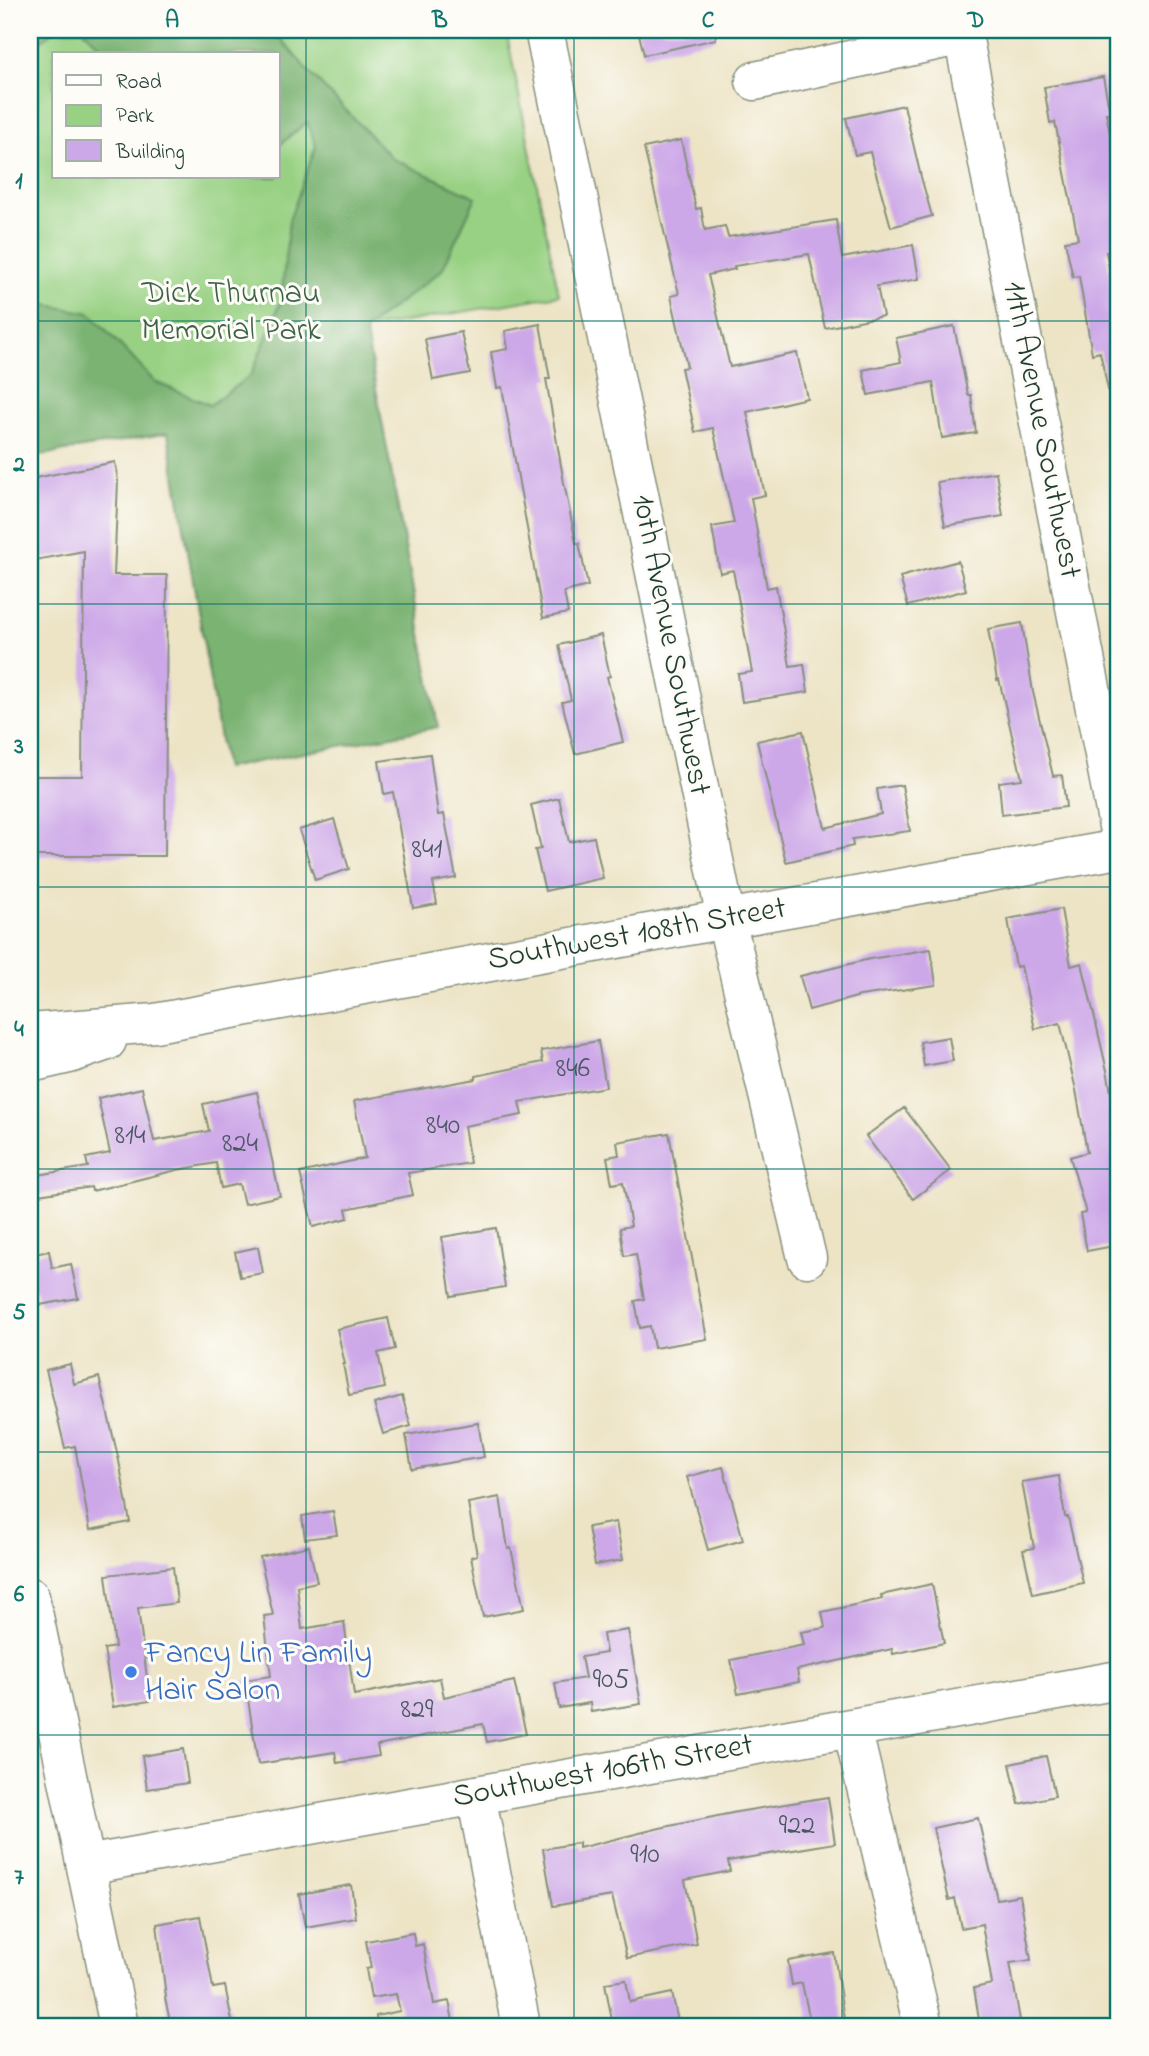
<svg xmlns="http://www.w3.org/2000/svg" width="1149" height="2056" font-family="'Indie Flower',sans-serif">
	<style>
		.green { fill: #99d184; stroke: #5c875c; stroke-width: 2; fill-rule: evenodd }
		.forest { fill: #7ab372; stroke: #4c7853; stroke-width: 2 }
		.building { fill: #cda8e8 }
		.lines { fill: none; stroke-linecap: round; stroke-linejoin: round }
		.minor-casing { stroke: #86907d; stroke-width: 41 }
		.minor { stroke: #fff; stroke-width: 38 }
		.grid { fill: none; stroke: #0f766e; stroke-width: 2; stroke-opacity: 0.55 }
		.shop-dot { fill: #3f7fe0; stroke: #fdfcf7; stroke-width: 2.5 }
		.labels { text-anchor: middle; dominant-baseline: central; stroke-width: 6; stroke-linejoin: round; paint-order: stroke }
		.number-label { font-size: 28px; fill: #4a5861 }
		.park-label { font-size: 32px; fill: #3e6248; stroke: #fdfcf7 }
		.street-label { font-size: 32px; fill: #1f3d34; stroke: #fdfcf7 }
		.shop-label { font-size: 32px; fill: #366cbe; stroke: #fdfcf7; text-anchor: start }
		.neatline { fill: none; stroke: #0f766e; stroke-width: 2.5 }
		.grid-label { font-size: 23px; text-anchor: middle; font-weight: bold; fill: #0f766e }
	</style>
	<rect width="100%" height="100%" fill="#fdfcf7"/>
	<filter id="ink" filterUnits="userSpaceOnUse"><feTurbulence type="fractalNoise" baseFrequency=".0143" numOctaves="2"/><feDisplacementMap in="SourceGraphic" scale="14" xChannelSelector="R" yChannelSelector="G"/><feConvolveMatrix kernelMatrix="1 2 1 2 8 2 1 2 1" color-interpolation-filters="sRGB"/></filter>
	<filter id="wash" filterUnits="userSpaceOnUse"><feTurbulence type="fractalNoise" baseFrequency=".00686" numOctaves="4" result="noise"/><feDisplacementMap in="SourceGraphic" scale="28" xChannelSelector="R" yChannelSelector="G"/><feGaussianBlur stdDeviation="1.57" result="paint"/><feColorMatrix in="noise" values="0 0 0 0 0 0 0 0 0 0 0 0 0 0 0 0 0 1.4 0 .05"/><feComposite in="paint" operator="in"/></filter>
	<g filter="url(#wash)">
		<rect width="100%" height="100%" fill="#ede4c6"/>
		<path class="green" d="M30,30h476l53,265 -194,34 73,398 -213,41 -57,-335 -138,24zM54,54h224v123h-224z"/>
		<path class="forest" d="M30,30h25l-25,19z
			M83,30h190l37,43 83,86 83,38 -34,73 -77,59 73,398 -213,41 -57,-335 -138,24v-152l11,-1 49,9 65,69 55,23 41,-30 30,-74 8,-80 27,-75 -9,-24 -29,24v-92h-169z"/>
		<g id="blocks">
			<path class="building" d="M638,30h77l1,9 -72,16z
				M1103,77l7,36h-4l13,67v69l-13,3 13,68v78l-9,1 -10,-47 -8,2 -13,-78 -6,1 -8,-36 13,-2 -23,-117 -5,1 -6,-36z
				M904,105l17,72 11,39 -41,11 -21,-75 -15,3 -9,-37z
				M681,140l15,69 5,-1 4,22 20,-4 3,11 108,-17 6,38 71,-13 6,34 -42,7 6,30 -58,12 -16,-74 -75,12 1,3 -27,6 22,92 67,-14 10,45 -60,14 18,83 -14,3 16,90 9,-2 14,80 14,-2 4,28 -66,10 -4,-28 14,-2 -19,-102 -13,3 -8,-46 22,-4 -21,-95 -18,4 -14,-64 6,-1 -16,-71 8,-2 -35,-146z
				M540,324l10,55h-4l18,104 12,60h3l9,43 -24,6 4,21 -25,5 -41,-231 -5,1 -6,-36 17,-3 -3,-18z
				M954,326l14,69h3l5,38 -34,5 -9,-56 -65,13 -5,-25 38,-8 -5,-24z
				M461,332l9,41 -37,7 -8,-41z
				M115,462l3,19 -4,94h53l-2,281h-135v-80h52l2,-225 -54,10v-82z
				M996,472l7,44 -58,10 -8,-44z
				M958,561l8,29 -58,16 -8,-29z
				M1022,623l11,69 20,84 9,-1 4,32 -64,8 -3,-33 23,-3 -23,-100 -2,1 -9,-51z
				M601,635l9,41 -3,1 16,65 -48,12 -13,-52 9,-2 -12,-55z
				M803,731l22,97 56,-14 -4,-25 25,-4 8,46 -58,8 1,7 -67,16 -29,-121z
				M430,754l8,61 6,-1 12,64 -23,4 4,22 -24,4 -20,-116 -9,2 -5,-33z
				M559,798l10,44 25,-5 9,41 -58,13 -10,-41 6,-1 -10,-44z
				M334,819l15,50 -34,11 -16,-50z
				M1061,909l10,57 11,-3 26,112 11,64v106l-32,6 -7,-37 6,-1 -16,-56 17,-5 -11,-62 -16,-67 -25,6 -14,-63 -5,1 -8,-48z
				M931,949l5,36 -76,11 -51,14 -9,-34 70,-17z
				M949,1037l4,24 -29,5 -4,-24z
				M598,1041l8,46 -87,15 3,13 -58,11 6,37 -62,10 5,22 -67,14 2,9 -35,9 -13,-54 65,-15 -11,-57 122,-22v-3l67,-14 -2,-11z
				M142,1088l12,53 55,-10 -6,-27 54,-12 23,104 -36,8 -5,-20 -18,4 -5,-25 -39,7 -85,21 -1,-4 -60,9 -1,-20 58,-9 -2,-9 24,-5 -12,-55z
				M904,1108l47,62 -38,29 -47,-63z
				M669,1133l38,206 -53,9 -4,-22 -10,2 -5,-27 9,-2 -8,-45 -12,2 -4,-28 11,-2 -8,-44 -11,2 -5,-27 12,-2 -2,-13z
				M496,1228l9,59 -54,9 -9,-59z
				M258,1247l5,26 -23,4 -5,-25z
				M49,1251l3,17 19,-4 7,34 -38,7 -4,-17 -6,2v-35z
				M388,1318l7,31 -17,4 7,35 -36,7 -6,-31h2l-8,-35z
				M70,1364l4,20 25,-7 20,84 11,61 -40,8 -15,-84 -10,2 -19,-78z
				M402,1396l9,30 -28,8 -9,-30z
				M478,1423l6,34 -72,12 -6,-34z
				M723,1467l20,73 -35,10 -21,-73z
				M1059,1476l6,41h3l15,66 -50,11 -10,-44 11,-2 -12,-66z
				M500,1497l8,52 3,-1 13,61 -41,8 -12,-60 6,-2 -9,-52z
				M333,1511l4,24 -32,4 -3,-23z
				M616,1522l7,38 -28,5 -7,-38z
				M309,1546l8,36 -20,4 5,43 42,-7 10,73 86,-17 4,19 70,-16 12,53 -39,8 -4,-18 -106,21 2,11 -42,7 -2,-11 -77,12 -13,-84 26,-4 -7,-60 9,-1 -13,-58z
				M173,1567l4,36 -39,5 12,93 -37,6 -9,-58 11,-2 -9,-72z
				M932,1584l12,59 -51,11 -1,-5 -95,21 2,12 -61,12 -7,-34 73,-15 -3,-13 24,-4 -3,-16 60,-13 -1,-4z
				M628,1630l13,74 -50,8 -1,-9 -31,5 -4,-25 30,-5 -4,-21 25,-4 -3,-19z
				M183,1749l5,34 -41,6 -5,-33z
				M1046,1756l9,40 -36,8 -9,-40z
				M828,1797l7,46 -107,18 2,10 -45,9 12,64 -70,14 -15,-62 -59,10 -10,-57 36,-6v5l81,-20 77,-16z
				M978,1818l19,81 23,-4 11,65 -21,3 11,63h-41l-6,-38 18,-4 -10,-60 -21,4 -6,-30 -6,2 -16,-72z
				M351,1885l5,33 -51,9 -6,-33z
				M200,1916l13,72 12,-2 8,40h-62l-6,-28 1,-1 -9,-73z
				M413,1933l2,13 8,-2 11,60 15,-3 5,25h-77l-1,-10 24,-5 -4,-17 -25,4 -5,-29 5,-1 -5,-27z
				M834,1953l11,73h-34l-9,-43 -10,2 -4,-24z
				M626,1980l4,22 42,-9 7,33h-66l-8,-43z"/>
		</g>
	</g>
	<g filter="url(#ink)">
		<use href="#blocks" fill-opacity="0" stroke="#86907d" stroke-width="2"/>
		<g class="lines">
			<defs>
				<path id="minor" d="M544,30l182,889 81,339
					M962,30l157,801
					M755,81l208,-46
					M30,1033l125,-10 571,-104 393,-70
					M30,1063l39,-9 38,-13
					M30,1597l89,429
					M852,1728l71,298
					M476,1795l45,231
					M86,1865l1033,-185"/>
			</defs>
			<use href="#minor" class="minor-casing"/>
			<use href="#minor" class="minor"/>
		</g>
	</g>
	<path class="grid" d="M306,30v1996M574,30v1996M842,30v1996M30,321h1089M30,604h1089M30,887h1089M30,1169h1089M30,1452h1089M30,1735h1089"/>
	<circle class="shop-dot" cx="131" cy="1672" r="7"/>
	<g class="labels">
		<g class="number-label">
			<text x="427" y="850">841</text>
			<text x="573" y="1069">846</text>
			<text x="443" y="1126">840</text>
			<text x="130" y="1136">814</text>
			<text x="240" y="1144">824</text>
			<text x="611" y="1680">905</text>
			<text x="417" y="1710">829</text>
			<text x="797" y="1826">922</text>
			<text x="645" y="1855">910</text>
		</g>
		<g class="park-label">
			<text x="231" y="294">Dick Thurnau<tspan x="231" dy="37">Memorial Park</tspan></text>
		</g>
		<g class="street-label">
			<text transform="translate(1041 430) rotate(79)">11th Avenue Southwest</text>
			<text transform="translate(670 645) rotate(79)">10th Avenue Southwest</text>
			<text transform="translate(637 935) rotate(-10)">Southwest 108th Street</text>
			<text transform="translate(603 1772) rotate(-10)">Southwest 106th Street</text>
		</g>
		<g class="shop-label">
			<text x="145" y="1654">Fancy Lin Family<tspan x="145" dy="37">Hair Salon</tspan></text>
		</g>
	</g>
	<rect width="1149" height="2056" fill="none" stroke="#fdfcf7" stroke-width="77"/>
	<rect x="52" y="52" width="228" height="126" fill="#fdfcf7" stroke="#a4b0a9" stroke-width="2"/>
	<rect x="66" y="75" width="35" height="10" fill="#ffffff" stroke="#a4b0a9" stroke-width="2"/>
	<text x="116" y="88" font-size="21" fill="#1f3d34">Road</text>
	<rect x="66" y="105" width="35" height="21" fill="#99d184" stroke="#a4b0a9" stroke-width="2"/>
	<text x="116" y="122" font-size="21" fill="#1f3d34">Park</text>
	<rect x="66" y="140" width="35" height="21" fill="#cda8e8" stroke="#a4b0a9" stroke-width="2"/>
	<text x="116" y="158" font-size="21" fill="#1f3d34">Building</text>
	<rect x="38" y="38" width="1072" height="1980" class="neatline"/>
	<g class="grid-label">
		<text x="172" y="27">A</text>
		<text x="440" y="27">B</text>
		<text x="708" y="27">C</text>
		<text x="976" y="27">D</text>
		<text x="19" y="188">1</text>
		<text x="19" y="471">2</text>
		<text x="19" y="753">3</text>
		<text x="19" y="1036">4</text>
		<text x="19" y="1319">5</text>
		<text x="19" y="1601">6</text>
		<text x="19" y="1884">7</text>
	</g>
</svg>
